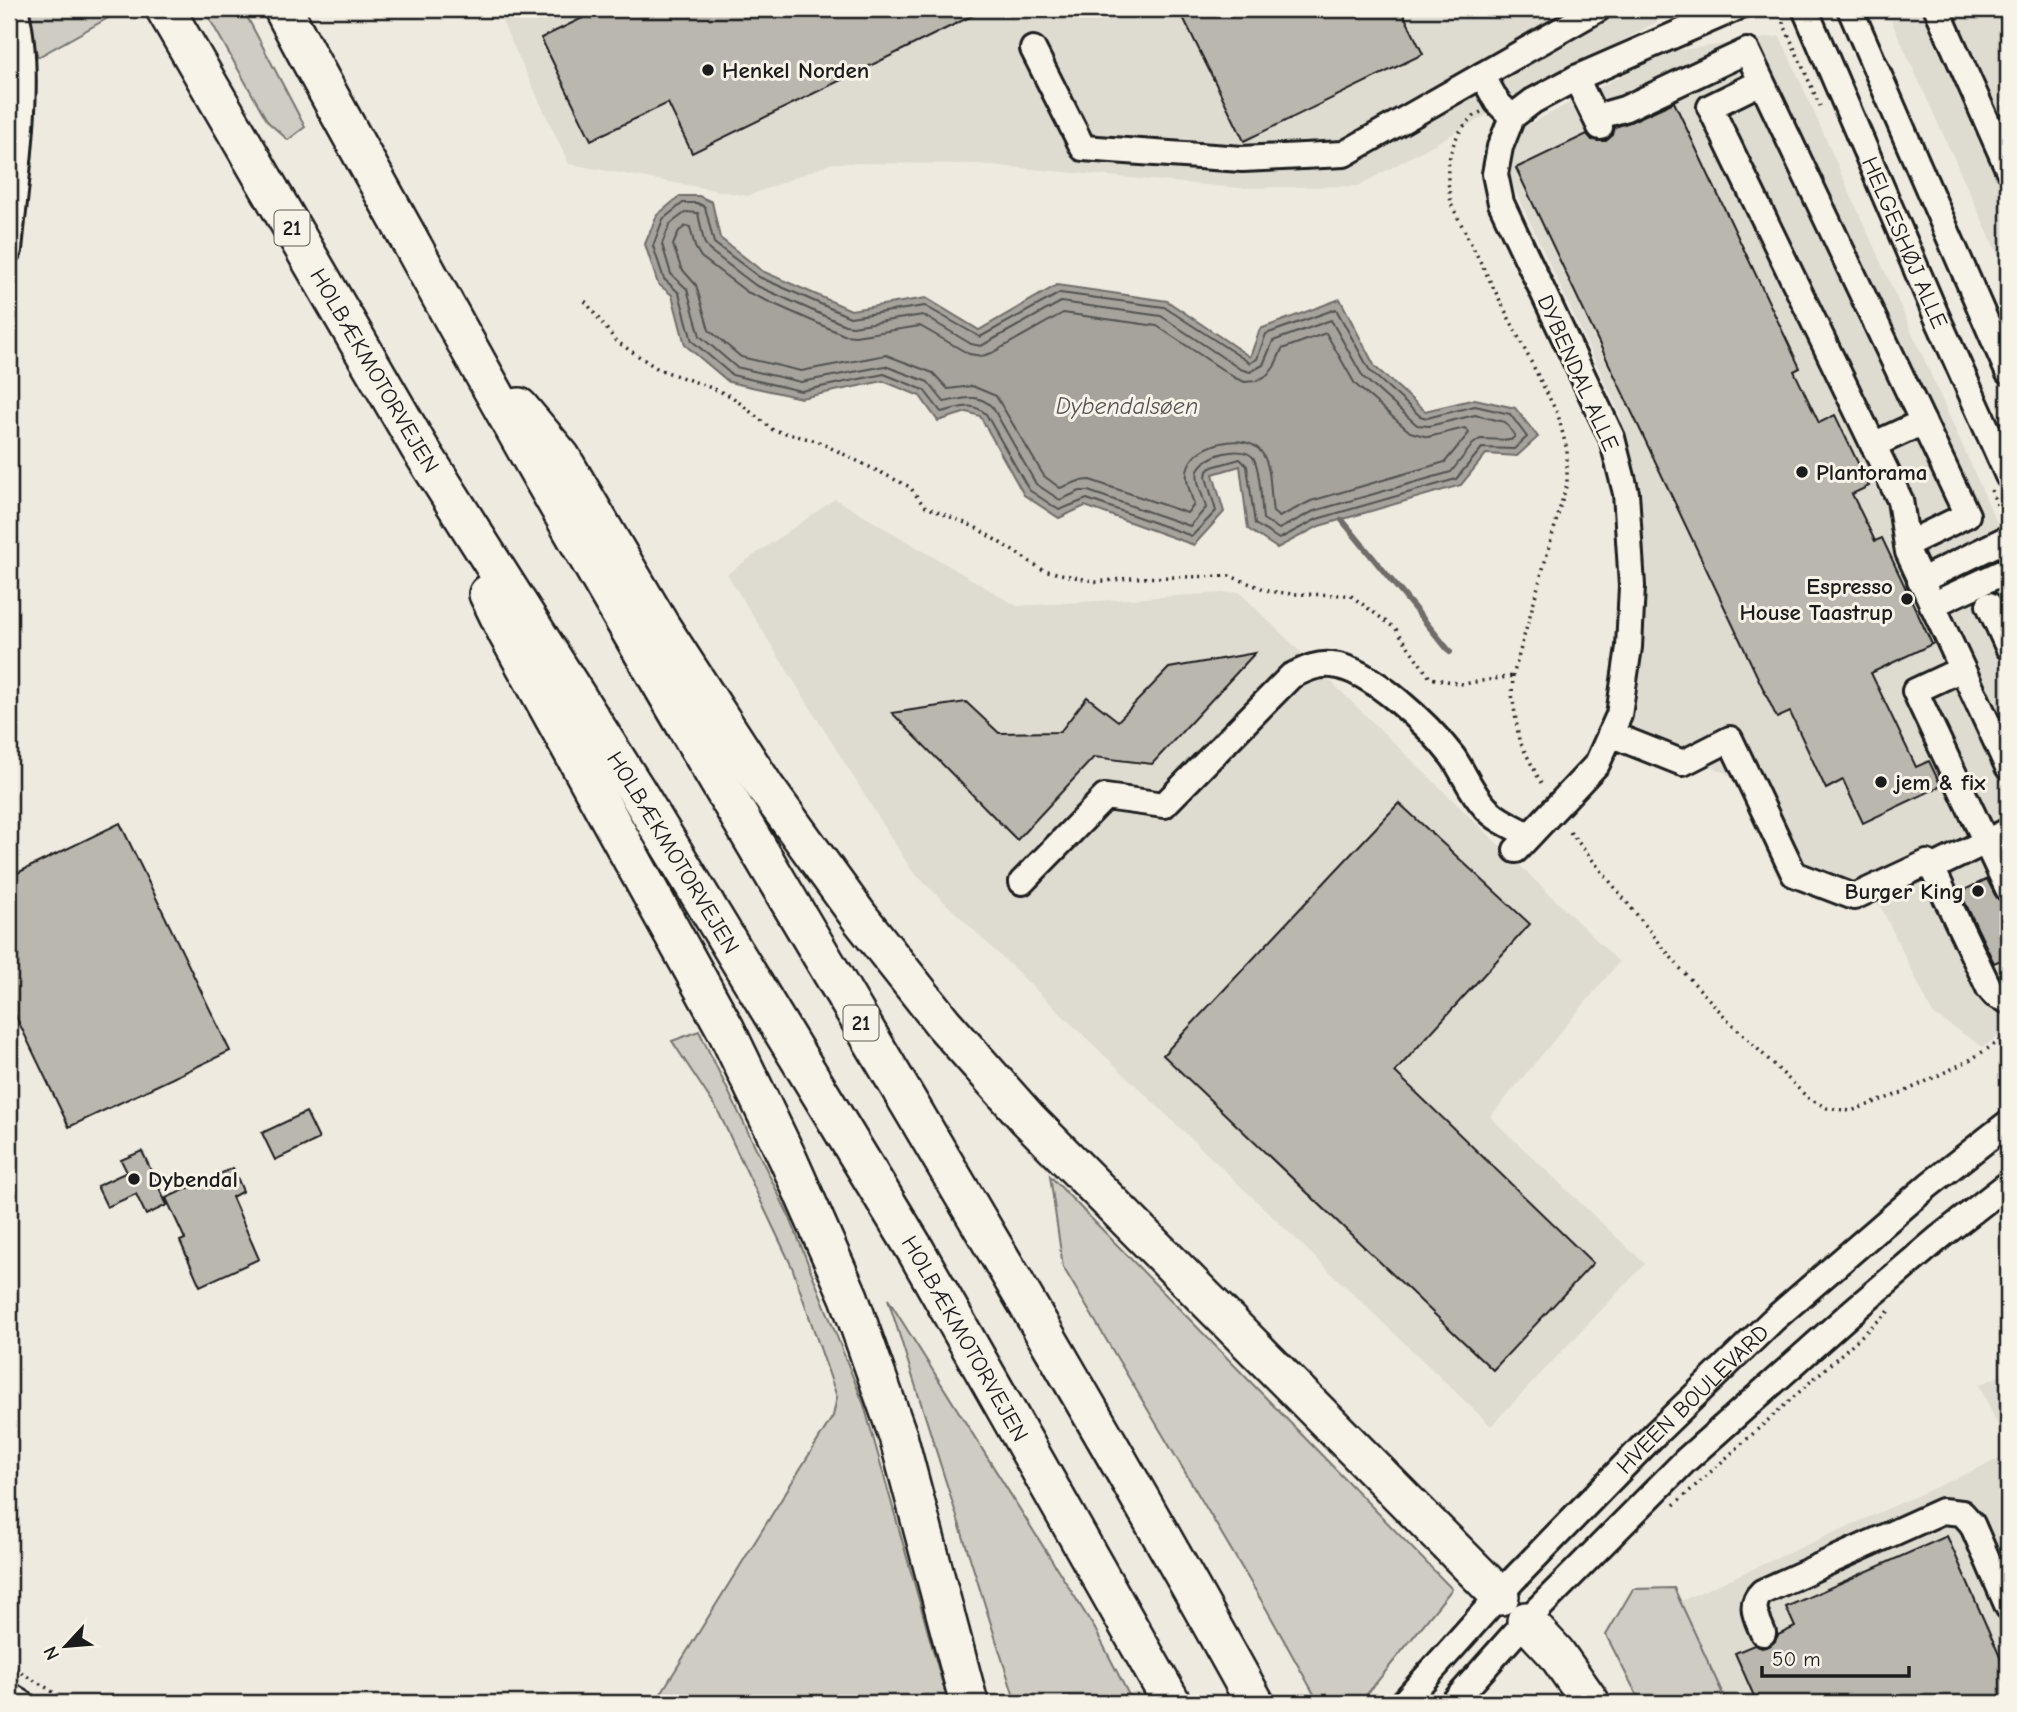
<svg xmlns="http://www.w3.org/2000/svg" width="2017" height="1712" font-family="'Comic Neue',sans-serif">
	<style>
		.built { fill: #dedbd1 }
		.green { fill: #cfccc3; stroke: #767470; stroke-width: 2 }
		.water { fill: #a6a39d; stroke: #6f6d69; stroke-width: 2 }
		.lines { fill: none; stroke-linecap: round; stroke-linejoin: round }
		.shore { stroke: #535250; stroke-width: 2 }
		.stream { stroke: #6f6d69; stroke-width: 6 }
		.building { fill: #bab7af; stroke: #1c1c1c; stroke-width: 2 }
		.minor-casing { stroke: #1c1c1c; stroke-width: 30 }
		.highway-casing { stroke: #1c1c1c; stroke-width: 42 }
		.path { stroke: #1c1c1c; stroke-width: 3.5; stroke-dasharray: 2 5; stroke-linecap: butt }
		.minor { stroke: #f7f3e8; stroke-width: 24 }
		.highway { stroke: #f7f3e8; stroke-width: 37 }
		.poi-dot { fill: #1c1c1c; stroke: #f7f3e8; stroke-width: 2.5 }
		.labels { text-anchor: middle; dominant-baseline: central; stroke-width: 6; stroke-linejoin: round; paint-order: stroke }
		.shield { fill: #f7f3e8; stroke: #5e5c59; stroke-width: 2 }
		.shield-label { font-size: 21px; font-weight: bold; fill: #1c1c1c }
		.poi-label { font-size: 23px; font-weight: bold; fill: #1c1c1c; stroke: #f7f3e8; text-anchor: start }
		.street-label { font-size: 23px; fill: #1c1c1c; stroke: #f7f3e8 }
		.water-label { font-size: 24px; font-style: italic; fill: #535250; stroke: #f7f3e8 }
	</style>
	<rect width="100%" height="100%" fill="#eeeae0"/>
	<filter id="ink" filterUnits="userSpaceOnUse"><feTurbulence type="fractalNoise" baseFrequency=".0143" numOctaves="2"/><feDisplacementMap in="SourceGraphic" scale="14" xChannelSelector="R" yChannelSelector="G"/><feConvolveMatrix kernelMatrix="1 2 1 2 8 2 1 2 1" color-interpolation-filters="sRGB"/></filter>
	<g filter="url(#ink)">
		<path class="built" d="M496,9h1184l-322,177 -120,2 -260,-24 -146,-1 -84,33 -179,-32z
			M1886,9h122v268z
			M1780,36l228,512v482l-25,17 -50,-33 -53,-109 -100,-23 -49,-106 -103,-52 17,-124 -6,-106 -19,-80 -113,-241 15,-45 145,-76z
			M835,499l182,107 222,-14 380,370 -129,155 155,147 -154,162 -579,-555 -185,-297z
			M2008,1372v75l-29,-62z
			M2008,1455v248h-305l-40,-94z"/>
		<path class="green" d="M23,9h101l-86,48z
			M204,9h39l62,118 -17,13 -20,-18z
			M699,1031l91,187 74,187 84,298h-293l178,-287 4,-19 -45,-130 -74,-156 -46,-70z
			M1050,1176l402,413 -92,114h-41l-52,-93 -204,-343z
			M888,1299l207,330 38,74h-117z
			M1674,1588l53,115h-86l-35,-68 27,-46z"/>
		<path class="water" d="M680,196h19l13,6 8,36 42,33 89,39 75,-12 53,32 78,-45 110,16 83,56 10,-28 80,-30 35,68 50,44 50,-12 40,9 23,29 -21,19 -31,-2 -25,31 -142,41 -42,22 -29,-19 -8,-63 -27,8 11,38 -30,33 -109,-39 -26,12 -35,-23 -44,-79 -13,-4 -29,9 -18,-25 -37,-15 -82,17 -72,-16 -44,-37 -13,-50 -14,-11 -13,-40 12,-29z"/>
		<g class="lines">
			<path class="shore" d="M683,203h14l8,4 9,36 45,34 91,40 75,-11 55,31 80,-44 104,14 86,56 7,-4 9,-25 70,-25 34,62 50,45 7,2 48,-12 35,8 17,23 -13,12 -32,-1 -26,31 -139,40 -38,20 -24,-15 -8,-58 -7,-7 -28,8 -5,4 -1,6 10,34 -24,25 -105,-37 -28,11 -30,-20 -43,-76c-15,-14 -28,-5 -45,-2l-17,-22 -40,-16 -83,17 -69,-16 -40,-34 -13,-48 -15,-14 -11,-33 10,-27z
				M686,212l12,1 6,29 5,8 46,35 90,40 8,1 70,-11 48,29 10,2 80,-44 100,14 79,53 10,3 13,-7 10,-24 58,-21 32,57 54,48 12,1 46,-11 30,7 10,14 -4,4 -31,-1 -7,5 -22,28 -137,39 -35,18 -16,-10c-2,-15 -2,-47 -9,-60 -9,-16 -52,-4 -56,12 -3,11 6,26 8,37l-16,18 -102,-35h-8l-20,9 -24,-16 -43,-76c-14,-16 -31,-9 -49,-6l-16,-20 -43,-16 -84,16 -65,-15 -36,-31 -13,-47 -16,-15 -9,-30 8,-20z
				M686,226l4,1 5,20 6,10 46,35 97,43 11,1 65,-10 49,28 13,2 10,-3 71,-40 94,13 78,52 10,4 11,-1 12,-6 6,-8 8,-18 44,-16 29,51 55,48 18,5 37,-9 4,5 -24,29 -134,39 -32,16 -6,-5c-3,-17 -1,-45 -11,-59 -15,-23 -67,-9 -74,14 -4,13 3,26 6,38l-7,8 -97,-33 -11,1 -19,7 -16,-12 -48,-80 -24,-10 -24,3 -15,-16 -47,-18 -85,16 -60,-14 -32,-27 -13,-45 -15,-17 -8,-23 6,-14z"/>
			<path class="stream" d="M1342,520l108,132"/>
		</g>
		<path class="building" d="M601,9h385l-294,144 -24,-50 -77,37 -50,-102z
			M1179,9h222l22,45 -179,87z
			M1674,102l126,266 -6,3 25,52 16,-8 34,71 -17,8 23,47 7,-3 50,106 -61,29 45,94 13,-6 12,25 -78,37 -20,-43 -17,9 -36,-77 -13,6 -261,-550 71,-34 5,6 14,1 7,-6 2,-8 15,-5z
			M1255,653l-103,111 -58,-7 -77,83 -125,-127 74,-11 33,31 61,-1 27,-35 31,24 51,-53z
			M1399,803l131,121 -135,148 198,191 -100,107 -330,-315z
			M120,823l110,228 -161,76 -60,-125v-125z
			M1987,879l8,16 8,8 5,10v44l-14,6 -34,-71z
			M306,1112l13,27 -44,21 -13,-27z
			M142,1151l25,54 -21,10 -10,-21 -29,13 -10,-21 30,-14 -6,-12z
			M233,1168l10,23 -11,6 27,62 -59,27 -20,-45 5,-2 -19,-41z
			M1947,1536l61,139v28h-251l-22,-50 19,-8 8,3 7,-2 6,-5 3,-6 17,-8 -9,-20z"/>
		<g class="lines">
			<defs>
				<g id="minor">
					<path id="s1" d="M1805,9l131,306 72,161"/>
					<path d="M1850,9l158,363"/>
					<path d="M1937,9l71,160"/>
					<path d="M1033,49l50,99 159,11 102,-5 254,-145"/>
					<path d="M1482,75l15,27 15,15"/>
					<path d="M1576,78l24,49"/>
					<path d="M1761,82l-51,25 190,393 8,52 100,215"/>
					<path d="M1596,117l28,-8 123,-58 220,464 -60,29"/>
					<path d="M9,250c6,-69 24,-176 6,-241"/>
					<path d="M1873,445l50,-23"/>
					<path d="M1920,581l88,-43"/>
					<path d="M1932,605l76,-35"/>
					<path d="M1989,605l19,42"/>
					<path d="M1962,669l-47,22 93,198"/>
					<path d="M1610,734l73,29 47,-24 64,135 60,23 73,-34 5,5 57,120 6,7 13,6"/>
					<path d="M1516,850l81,-86 22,-49 10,-68 3,-61 -6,-93 -14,-55 -111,-235 -6,-29 5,-27 12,-30 21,-16 43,-23 158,-69"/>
					<path d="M1932,868l76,-37"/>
					<path d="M1022,882l83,-85 59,8 127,-129c13,-6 26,-13 41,-11 38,3 98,62 121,92 11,16 18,35 32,50 11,13 29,20 44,28"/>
					<path d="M1763,1633c-6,-15 -15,-28 -1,-41l180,-81 20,2 10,11 36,83"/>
					<path d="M9,1695l13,8"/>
					<path id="s2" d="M1403,1703l109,-122 143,-147 118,-114 156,-135 79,-62"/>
					<path d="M1453,1703l73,-82 160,-161 167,-149 87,-74 68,-53"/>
				</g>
				<g id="highway">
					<path id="s3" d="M165,9l254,438 217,343 280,461 256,452"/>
					<path d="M283,9c42,81 88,161 132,241 268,492 570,963 840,1453"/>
					<path d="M519,407l42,50 99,168 105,162 95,131 83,105 85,96 472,477"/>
					<path d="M488,594l19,39 219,397 62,129 61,138 49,139 71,267"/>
					<path d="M1526,1621l30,32 35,50"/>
				</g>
			</defs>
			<use href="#minor" class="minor-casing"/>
			<use href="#highway" class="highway-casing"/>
			<path class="path" d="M1777,9l43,97
				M1481,112c-21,11 -31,34 -33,57 -1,11 2,24 3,35l107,211 9,35v33l-54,193 -1,18 7,46 22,43
				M585,301l31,40 42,28 46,16 27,11 42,34 44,11 93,46 14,19 51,21 68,43 54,12 33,-4 100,-2 39,15 24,3 57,1 46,34 34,49 33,6 50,-8
				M1991,490l12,29
				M2003,496l5,11
				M1570,832l109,135 48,52 81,79 19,10 24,3 53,-19 64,-31 40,-25
				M1674,1505l215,-194
				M9,1666l38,22 22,15"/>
			<use href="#minor" class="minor"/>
			<use href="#highway" class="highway"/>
		</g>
	</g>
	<g class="poi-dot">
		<circle cx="708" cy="70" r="7"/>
		<circle cx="1802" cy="472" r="7"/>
		<circle cx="1907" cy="599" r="7"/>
		<circle cx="1881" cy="782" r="7"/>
		<circle cx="1978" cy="891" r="7"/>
		<circle cx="134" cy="1179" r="7"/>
	</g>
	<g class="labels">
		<g class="shield">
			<rect x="274.5" y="210.5" width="35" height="35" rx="5"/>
			<rect x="843.5" y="1005.5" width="35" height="35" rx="5"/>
		</g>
		<g class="shield-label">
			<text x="292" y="228">21</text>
			<text x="861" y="1023">21</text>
		</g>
		<g class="poi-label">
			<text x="722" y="70">Henkel Norden</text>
			<text x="1816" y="472">Plantorama</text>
			<text x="1893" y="586" text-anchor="end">Espresso<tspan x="1893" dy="26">House Taastrup</tspan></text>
			<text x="1895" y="782">jem &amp; fix</text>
			<text x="1964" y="891" text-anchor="end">Burger King</text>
			<text x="148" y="1179">Dybendal</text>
		</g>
		<g class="street-label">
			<text stroke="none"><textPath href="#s1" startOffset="254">HELGESHØJ ALLE</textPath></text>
			<text stroke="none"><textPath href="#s3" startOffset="418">HOLBÆKMOTORVEJEN</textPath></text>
			<text transform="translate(1578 373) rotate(66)">DYBENDAL ALLE</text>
			<text stroke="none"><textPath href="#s3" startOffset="985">HOLBÆKMOTORVEJEN</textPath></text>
			<text stroke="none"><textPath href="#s3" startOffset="1552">HOLBÆKMOTORVEJEN</textPath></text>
			<text stroke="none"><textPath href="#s2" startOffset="420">HVEEN BOULEVARD</textPath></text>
		</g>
		<g class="water-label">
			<text x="1127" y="406">Dybendalsøen</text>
		</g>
	</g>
	<rect width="2017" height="1712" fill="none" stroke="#f7f3e8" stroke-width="35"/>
	<rect x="18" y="18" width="1982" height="1677" fill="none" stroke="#1c1c1c" stroke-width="2.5" filter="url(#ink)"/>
	<g transform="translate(66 1646) rotate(244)" stroke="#f7f3e8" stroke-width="5" paint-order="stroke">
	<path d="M0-5L12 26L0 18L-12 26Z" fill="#1c1c1c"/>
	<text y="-10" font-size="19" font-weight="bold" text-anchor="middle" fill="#1c1c1c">N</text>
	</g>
	<path d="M1762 1666v10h147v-10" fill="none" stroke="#1c1c1c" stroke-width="3.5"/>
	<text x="1772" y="1666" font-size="21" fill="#1c1c1c" stroke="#f7f3e8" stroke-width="5" paint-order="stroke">50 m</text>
</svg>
